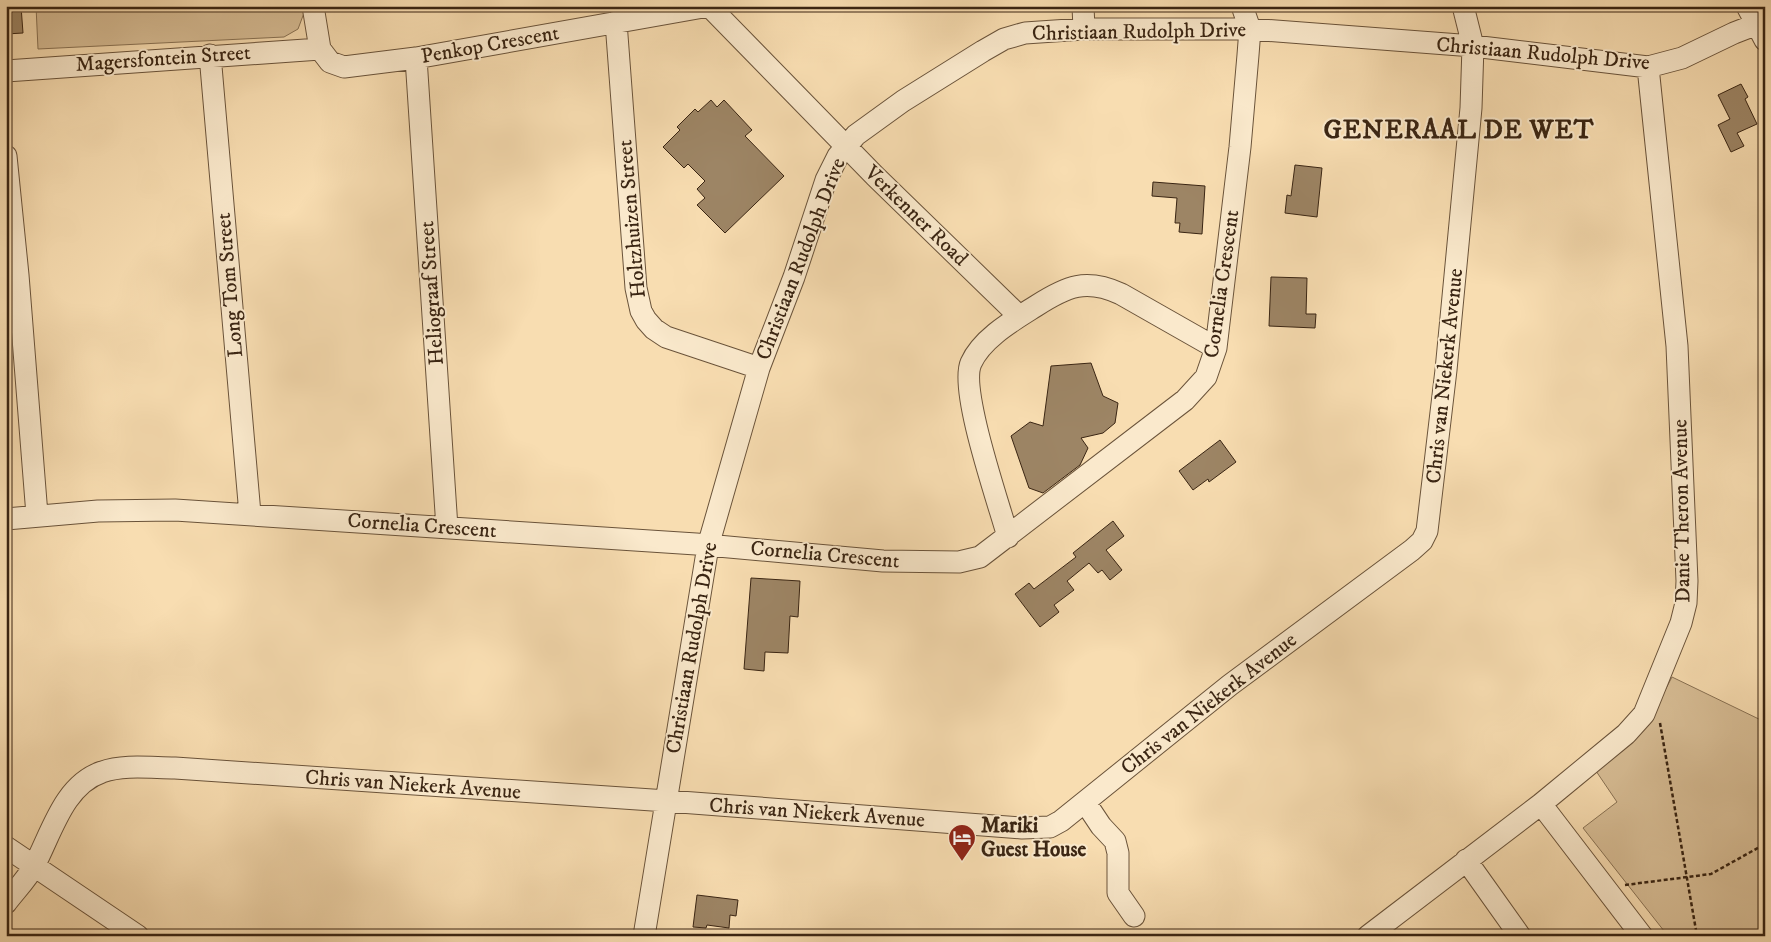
<svg xmlns="http://www.w3.org/2000/svg" width="1771" height="942" font-family="'IM FELL DW Pica',serif">
	<style>
		.green { fill: #d8be96; stroke: #897254 }
		.building { fill: #9d8565; stroke: #3a2513 }
		.lines { fill: none; stroke-linecap: round; stroke-linejoin: round }
		.minor-casing { stroke: #6a533a; stroke-width: 23 }
		.path { stroke: #3a2513; stroke-width: 2.5; stroke-dasharray: 4 2.5; stroke-linecap: butt }
		.minor { stroke: #fae9cc; stroke-width: 21 }
		.labels { text-anchor: middle; dominant-baseline: central; stroke-width: 4; stroke-linejoin: round; paint-order: stroke }
		.street-label { font-size: 21px; fill: #3a2513; stroke: #fae9cc }
		.poi-label { font-size: 21px; font-weight: bold; fill: #3a2513; stroke: #fae9cc; text-anchor: start }
		.district-label { font-size: 26px; font-weight: bold; letter-spacing: 1px; fill: #3a2513; stroke: #fae9cc }
	</style>
	<rect width="100%" height="100%" fill="#f8ddb1"/>
	<filter id="stains"><feTurbulence type="fractalNoise" baseFrequency=".004" numOctaves="4"/><feColorMatrix values="0 0 0 0 .2 0 0 0 0 .09 0 0 0 0 .02 0 0 0 .5 -.17"/></filter>
	<radialGradient id="worn" r=".72"><stop offset=".6" stop-color="#630" stop-opacity="0"/><stop offset="1" stop-color="#630" stop-opacity=".3"/></radialGradient>
	<path class="green" d="M36,6h267l1,7 -6,16 -14,8 -246,12z
		M1672,677l93,45v214h-97l-85,-108 34,-26 -21,-31 30,-23 22,-25z"/>
	<path class="building" d="M6,6h15l2,27 -17,1z
		M1741,84l7,13 -3,2 12,25 -20,9 7,13 -13,6 -13,-27 12,-6 -12,-24z
		M711,100l6,7 7,-7 28,30 -7,6 39,40 -59,57 -28,-28 8,-7 -8,-9 8,-8 -17,-17 -4,4 -21,-21 17,-17 -3,-3 18,-18 3,3z
		M1295,165l27,3 -5,49 -32,-4 2,-18 4,1z
		M1153,182l52,4 -3,48 -23,-2 1,-9h-5l2,-25 -25,-2z
		M1271,277l36,1 -1,36h10l-1,14 -46,-2z
		M1091,363l12,33 15,7 -3,20 -12,10 -22,5 7,10 -8,17 -37,28 -14,-5 -18,-52 19,-14 13,4 8,-60z
		M1220,440l16,22 -27,20 -1,-3 -15,11 -14,-19z
		M1113,521l11,15 -18,14 16,20 -12,10 -8,-10 -4,3 -9,-10 -22,18 7,9 -20,15 5,7 -19,15 -25,-33 14,-11 5,6 42,-32 -3,-4z
		M751,578l49,3 -2,36 -8,-1 -2,37 -23,-1 -1,19 -20,-2z
		M697,895l41,5 -2,16 -6,-1 -1,13 -22,-3 -1,3 -13,-1z"/>
	<g class="lines">
		<defs>
			<path id="minor" d="M313,6l7,43 10,13 14,5 72,-9 293,-52
				M709,6l166,170 144,140
				M1083,6l1,23
				M1747,6l18,34
				M616,22l20,266 5,23 5,9 8,9 12,8 93,31
				M210,55l40,459
				M416,58l31,470
				M6,71l314,-22
				M6,156l12,119 19,240
				M6,519l92,-8 77,-1 521,34 187,17 76,1 21,-5 205,-157 21,-23 10,-29 24,-201 8,-92 2,-26 -8,-23
				M1008,537c-9,-33 -49,-147 -37,-174 11,-25 43,-43 65,-57 31,-20 50,-28 85,-12l95,54
				M1085,802l16,24 14,15 3,12v40l16,23
				M1541,804l101,132
				M6,847l132,89
				M1466,860l54,76
				M6,903c9,-12 21,-24 28,-37 17,-31 29,-81 68,-94 22,-8 50,-4 73,-4l492,33 355,27 28,-1 11,-6 169,-136 182,-135 10,-9 5,-10 19,-161 25,-262 2,-62 -10,-40
				M644,936l64,-390 51,-178 35,-91 32,-97 12,-24 18,-21 47,-34 80,-50 21,-12 21,-6 59,-4h166l223,17 175,21 34,-9 52,-25 31,-12
				M1368,936l173,-132 85,-70 18,-20 37,-91 5,-20 1,-22 -10,-235 -29,-279"/>
		</defs>
		<use href="#minor" class="minor-casing"/>
		<path class="path" d="M1660,723l37,213
			M1625,885l86,-11 54,-30"/>
		<use href="#minor" class="minor"/>
	</g>
	<defs>
		<symbol id="hotel-pin" viewBox="-11 -11 22 30"><path d="M0 17L-7.5 6A9.5 9.5 0 1 1 7.5 6Z" fill="#8f2418" stroke="#fae9cc"/><path d="M-6-4.5h1.5V1H6V5H4.5V3h-9V5H-6ZM-4 0a1.8 1.8 0 1 1 3.6 0ZM.5 0V-2.5h3Q6-2.5 6 0Z" fill="#fff"/></symbol>
	</defs>
	<g fill-rule="evenodd">
		<use href="#hotel-pin" x="946" y="822" width="32" height="43"/>
	</g>
	<g class="labels">
		<g class="street-label">
			<text transform="translate(1139 32) rotate(-1)">Christiaan Rudolph Drive</text>
			<text transform="translate(490 45) rotate(-10)">Penkop Crescent</text>
			<text transform="translate(1543 54) rotate(5)">Christiaan Rudolph Drive</text>
			<text transform="translate(163 59) rotate(-4)">Magersfontein Street</text>
			<text transform="translate(916 216) rotate(44)">Verkenner Road</text>
			<text transform="translate(632 219) rotate(-95)">Holtzhuizen Street</text>
			<text transform="translate(801 259) rotate(-69)">Christiaan Rudolph Drive</text>
			<text transform="translate(1222 284) rotate(-82)">Cornelia Crescent</text>
			<text transform="translate(230 285) rotate(-95)">Long Tom Street</text>
			<text transform="translate(432 293) rotate(-94)">Heliograaf Street</text>
			<text transform="translate(1445 376) rotate(-84)">Chris van Niekerk Avenue</text>
			<text transform="translate(1682 511) rotate(-91)">Danie Theron Avenue</text>
			<text transform="translate(422 526) rotate(4)">Cornelia Crescent</text>
			<text transform="translate(825 555) rotate(5)">Cornelia Crescent</text>
			<text transform="translate(692 648) rotate(-80)">Christiaan Rudolph Drive</text>
			<text transform="translate(1209 704) rotate(-38)">Chris van Niekerk Avenue</text>
			<text transform="translate(413 785) rotate(4)">Chris van Niekerk Avenue</text>
			<text transform="translate(817 813) rotate(4)">Chris van Niekerk Avenue</text>
		</g>
		<g class="poi-label">
			<text x="981" y="826">Mariki<tspan x="981" dy="24">Guest House</tspan></text>
		</g>
		<g class="district-label">
			<text x="1459" y="130">GENERAAL DE WET</text>
		</g>
	</g>
	<rect width="1771" height="942" fill="none" stroke="#f8ddb1" stroke-width="25"/>
	<rect x="8" y="8" width="1756" height="927" fill="none" stroke="#3a2513" stroke-width="2.5"/>
	<rect x="12" y="12" width="1746" height="917" fill="none" stroke="#3a2513"/>
	<rect width="100%" height="100%" filter="url(#stains)"/>
	<rect width="100%" height="100%" fill="url(#worn)"/>
</svg>
